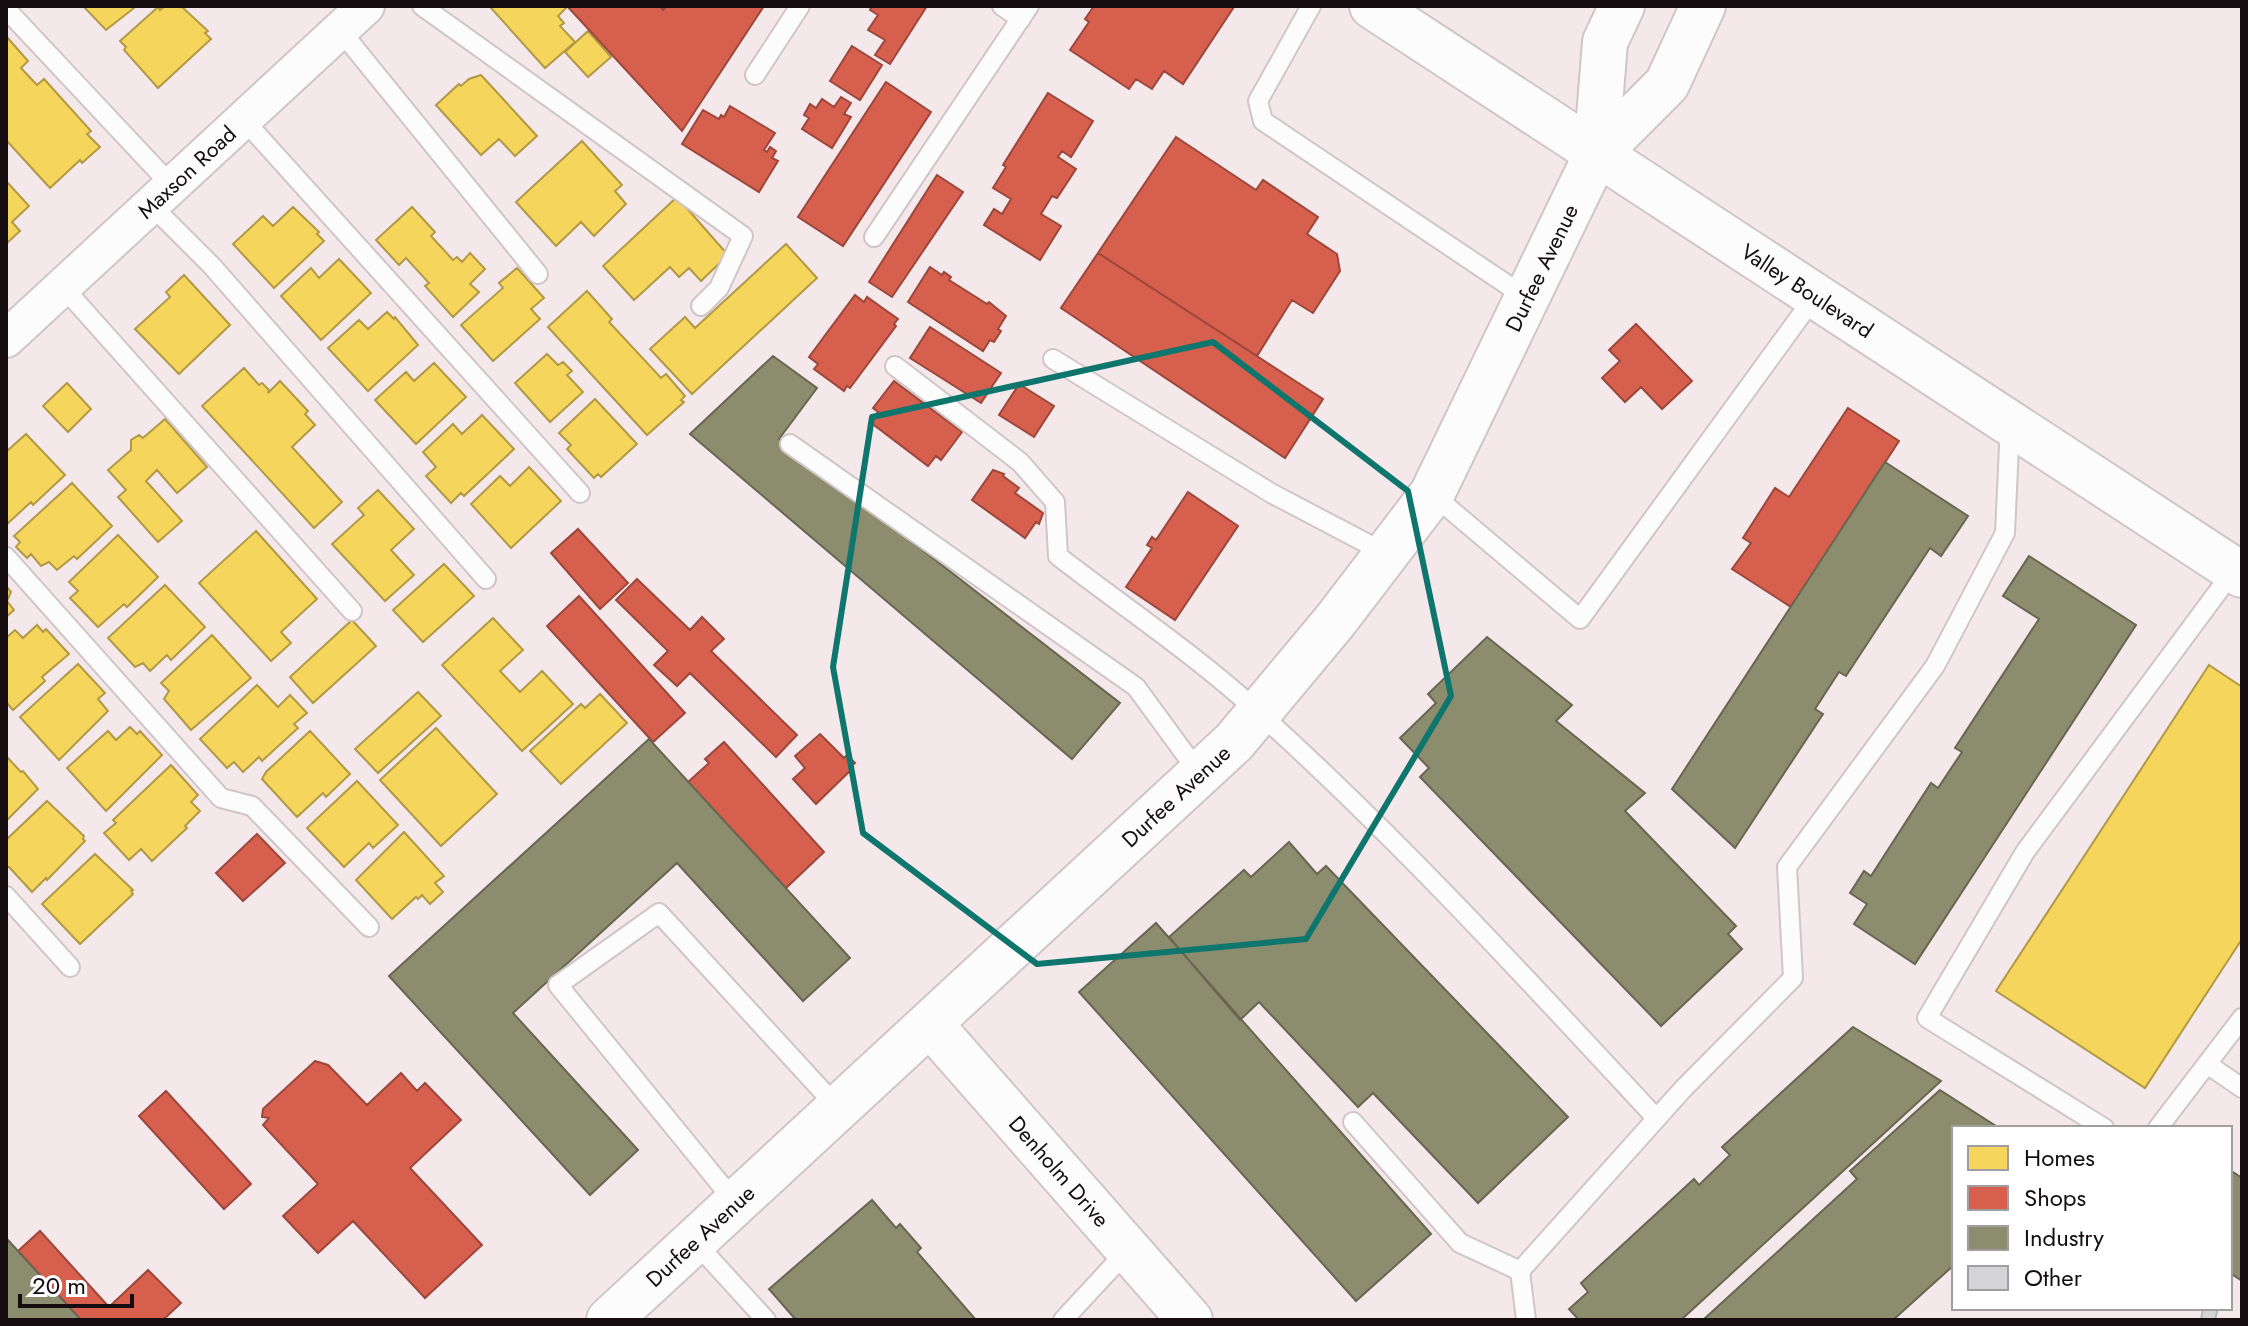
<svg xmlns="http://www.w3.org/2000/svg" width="2248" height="1326" font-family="Jost,sans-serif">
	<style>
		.homes { fill: #f6d55c; stroke: #b29945; stroke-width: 2 }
		.shops { fill: #d6604d; stroke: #9c473b; stroke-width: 2 }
		.industry { fill: #8c8c6e; stroke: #686652; stroke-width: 2 }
		.building { fill: #d4d3d6; stroke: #b6b6b8; stroke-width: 2 }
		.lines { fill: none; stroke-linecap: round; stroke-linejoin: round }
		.lane-casing { stroke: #d0c5c8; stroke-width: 22 }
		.street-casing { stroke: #d0c5c8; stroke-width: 40 }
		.secondary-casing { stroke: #d0c5c8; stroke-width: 48 }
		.primary-casing { stroke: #d0c5c8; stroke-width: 48 }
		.lane { stroke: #fdfcfc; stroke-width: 18 }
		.street { stroke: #fdfcfc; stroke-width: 36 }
		.secondary { stroke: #fdfcfc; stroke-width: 44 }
		.primary { stroke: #fdfcfc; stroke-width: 44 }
		.marked { fill: none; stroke: #0f766e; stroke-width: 6; stroke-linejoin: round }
		.labels { text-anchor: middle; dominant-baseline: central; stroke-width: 8; stroke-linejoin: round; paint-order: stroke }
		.street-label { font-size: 22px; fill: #150d10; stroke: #fff }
	</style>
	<rect width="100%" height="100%" fill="#f4e8eb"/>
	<path class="homes" d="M83,6h49l2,2 -28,22z
		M165,6h16l27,25 -3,2 6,6 -53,49 -34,-38 2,-3 -6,-6 38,-34 2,3z
		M494,6h70l2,2 -8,8 6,7 -4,3 15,16 -30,26 -54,-60z
		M588,31l23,26 -23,20 -23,-25z
		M6,36l22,25 -7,7 16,17 7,-6 47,52 -4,3 13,13 -18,16 -2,-3 -30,28 -44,-48z
		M481,75l56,61 -22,20 -16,-17 -18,16 -45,-50 23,-21 2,2 8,-7z
		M582,141l40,44 -7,6 11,13 -32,32 -13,-14 -25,24 -40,-44z
		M6,181l23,25 -17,16 8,9 -14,13z
		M677,197l51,58 -27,26 -12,-13 -10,9 -9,-10 -36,33 -31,-34z
		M293,207l26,25 -2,2 7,7 -50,47 -41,-44 30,-28 10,10z
		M412,207l23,25 -4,4 22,24 4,-3 5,5 8,-9 15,16 -15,15 9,8 -26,25 -28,-31 4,-3 -23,-25 -7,7 -23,-25z
		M786,244l31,34 -125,116 -42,-45 35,-32 10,11z
		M339,259l32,34 -50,47 -40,-44 30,-28 8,10z
		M517,268l27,30 -13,11 9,10 -47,42 -32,-36 42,-37 -4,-5z
		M184,275l46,50 -51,49 -44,-45 35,-32 -4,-5z
		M587,291l25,28 -3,3 52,56 5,-4 19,22 -4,4 3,2 -37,33 -99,-108z
		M387,312l7,7 1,-2 23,28 -50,46 -40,-43 31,-28 9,9z
		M547,354l11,11 5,-3 9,9 -5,4 16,17 -33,30 -35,-39z
		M434,363l32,34 -50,47 -41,-44 31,-28 8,9z
		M244,368l15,17 3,-2 7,7 -1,3 12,-12 28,30 -3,3 10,11 -23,22 50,55 -28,26 -112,-122z
		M67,383l24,26 -23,23 -25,-26z
		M595,399l42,45 -36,33 -3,-3 -4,4 -27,-29 4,-4 -12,-12z
		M482,415l32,34 -50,47 -3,-3 -10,10 -25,-27 10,-9 -13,-15 30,-28 9,10z
		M165,419l42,48 -30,26 -20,-23 -11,11 36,40 -24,21 -40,-45 8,-7 -18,-20 23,-20v-10l8,-5 4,3z
		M26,434l39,41 -32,30 -2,-3 -25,23v-73z
		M529,467l32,34 -50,47 -40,-44 29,-28 10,10z
		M72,483l40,43 -35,33 -3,-3 -17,14 -8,-8 -8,4 -10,-12 -4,4 -11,-11 4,-5 -6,-6z
		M378,490l36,39 -23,21 23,25 -29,26 -53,-57 32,-29 -6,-7z
		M256,531l61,68 -36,33 10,11 -20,18 -72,-78z
		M118,535l40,42 -31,30 -3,-3 -26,23 -28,-29 8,-7 -9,-9z
		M444,564l30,32 -51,46 -30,-32z
		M165,585l40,42 -34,33 -4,-5 -17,16 -7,-8 -8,4 -27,-29z
		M6,586l5,6 -4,9 7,9 -8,7z
		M493,618l30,32 -23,21 20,21 22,-21 31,33 -51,47 -80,-86z
		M352,620l24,26 -63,57 -23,-26z
		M37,625l6,7 3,-3 23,25 -27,23 3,4 -32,29 -7,-8v-64l9,-8 8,8z
		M212,635l39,43 -60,52 -27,-31 5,-8 -8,-8z
		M78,664l27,29 -7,6 10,12 -49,49 -39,-43z
		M2209,665l33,22v252l-97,149 -149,-97z
		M257,685l21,22 12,-12 17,18 -13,11 4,4 -36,33 -3,-4 -16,15 -9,-10 -7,6 -27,-29z
		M418,692l23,24 -63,57 -23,-24z
		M600,694l27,29 -66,61 -31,-33 51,-47 4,4z
		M130,727l7,7 3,-3 22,24 -56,56 -39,-43 41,-37 8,9z
		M436,728l61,66 -56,52 -61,-66z
		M310,731l40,43 -24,23 -3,-4 -26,24 -35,-38 4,-7z
		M6,756l15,16 2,-1 15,18 -32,32z
		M171,765l27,30 -7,7 9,9 -15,15 2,2 -35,33 -11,-12 -12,11 -25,-27 12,-10 -3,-3z
		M357,781l41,44 -25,23 -4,-5 -25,24 -37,-39z
		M47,801l37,35 -1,3 2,2 -38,39 -1,-2 -14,14 -23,-25 -3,1v-28z
		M404,832l40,44 -9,7 8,9 -13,12 -8,-9 -4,4 -2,-2 -24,22 -36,-39z
		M95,854l38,36 -2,1 2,3 -53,50 -38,-40z"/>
	<path class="shops" d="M567,6h93l3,4 4,-4h97l-82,125z
		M872,6h55l-37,58 -15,-9 10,-15 -17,-10 10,-15 -8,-5z
		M1094,6h138l2,1 -51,77 -19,-13 -12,18 -16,-10 -7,10 -59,-39 19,-28 -4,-3z
		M852,46l30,19 -22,35 -30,-19z
		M886,82l45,30 -88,134 -45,-29z
		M1048,93l45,28 -22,36 -9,-6 -4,6 18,12 -19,29 -5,-2 -11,18 20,12 -21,34 -56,-35 10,-16 8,5 9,-15 -18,-11 13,-21 -3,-2z
		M841,97l10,6 -7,11 7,3 -19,31 -30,-19 7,-11 -5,-3 6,-11 6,4 6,-9 12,8z
		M730,106l45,27 -11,17 3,2 3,-5 6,4 -4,7 6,3 -19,31 -77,-48 21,-34 16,9 2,-4 3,2z
		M1176,137l80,53 7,-10 55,37 -11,17 30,20 3,17 -27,42 -21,-13 -35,56 -159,-103z
		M937,175l26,17 -71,105 -23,-15z
		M1098,253l225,146 -38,59 -224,-150z
		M930,267l12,8 2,-3 7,5 -2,3 38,24 2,-2 17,14 -8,13 3,2 -7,11 -4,-2 -7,11 -75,-49z
		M855,295l9,7 3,-5 31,22 -4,5 2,2 -46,62 -3,-2 -3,5 -30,-22 4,-5 -9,-7z
		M1636,324l56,57 -30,28 -21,-22 -16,15 -23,-24 18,-17 -11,-11z
		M930,327l71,46 -20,30 -71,-45z
		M894,381l68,51 -21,28 -5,-4 -8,10 -58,-44 8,-10 -5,-4z
		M1019,384l35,22 -20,31 -35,-22z
		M1848,408l51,33 -108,166 -59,-38 19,-26 -8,-5 32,-50 14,9z
		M993,470l11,4 -1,2 16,12 -4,5 28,20 -4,11 -3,-2 -11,16 -53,-38z
		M1188,492l50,34 -63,94 -49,-33 26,-39 -5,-3 5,-8 4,3z
		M578,529l50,54 -28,26 -49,-56z
		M637,579l53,51 12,-13 22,22 -13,12 86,84 -21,22 -86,-84 -13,13 -23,-21 14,-14 -52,-51z
		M579,596l106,117 -32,29 -106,-116z
		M820,734l24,24 3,-3 8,8 -5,4 2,2 -36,35 -23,-25 12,-11 -10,-12z
		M724,742l100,110 -38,36 -98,-106 21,-19 -4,-4z
		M257,834l28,29 -42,38 -27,-28z
		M315,1061l13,4 39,40 34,-32 16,18 8,-8 36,37 -51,48 72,77 -57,53 -72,-77 -35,32 -35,-37 35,-32 -55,-59 6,-7 -7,-1 1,-8z
		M166,1091l85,93 -27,25 -85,-93z
		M40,1231l69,76 39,-37 33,33 -18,17h-82l-63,-69z"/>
	<path class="industry" d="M773,356l44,32 -38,51 341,264 -48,56 -382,-325z
		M1885,462l83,54 -27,40 -11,-8 -84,128 -7,-4 -24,37 8,5 -88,134 -63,-59z
		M2029,556l107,69 -221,339 -61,-40 13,-20 -17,-11 14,-22 7,5 60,-93 7,5 24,-36 -7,-4 84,-129 -36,-23z
		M1487,637l85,68 -16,16 89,72 -20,18 111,115 -8,8 14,15 -81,77 -241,-249 9,-9 -29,-30 36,-35 -8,-9z
		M649,739l201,219 -47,43 -126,-138 -164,150 125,137 -48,45 -201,-219z
		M1289,842l28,32 9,-8 242,251 -90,86 -105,-110 -15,14 -99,-105 -19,18 -71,-83 75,-67 7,7z
		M1156,923l275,311 -75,67 -277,-309z
		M1853,1027l88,54 -260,239h-102l-10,-11 19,-17 -7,-9 113,-104 5,6 31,-30 -8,-8z
		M1940,1090l59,38h-45v137l-61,55h-190l154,-141 -7,-8z
		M2230,1170l12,8v103l-12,-8z
		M872,1200l24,28 4,-4 21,24 -4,4 59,68h-180l-27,-31z
		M6,1238l12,13 63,69h-75z"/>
	<path class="building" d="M2203,1308h15l-3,12h-14z"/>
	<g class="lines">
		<defs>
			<path id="lane" d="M422,6l321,230 -24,52 -18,18
				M1002,6l19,13
				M1311,6l-53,95 5,20 264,177
				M6,9l166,177
				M340,30l198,244
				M755,75l45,-69
				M244,120l336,373
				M151,205l61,61 274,313
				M874,237l155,-231
				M63,287l289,324
				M1053,359l218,134 116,61
				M895,366l125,96 35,40 3,54c67,52 138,99 200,156 141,127 269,267 398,406
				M790,444l346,243 63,86
				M1432,494l148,125 235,-323
				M6,557l215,241 31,8 117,121
				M6,896l64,71
				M2207,1064l35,24
				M1353,1122l107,121 60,28 163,-182 110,-111 -6,-111 148,-201 70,-133 5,-109
				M2104,1128l-177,-110 98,-166 209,-282
				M2158,1128l84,-110
				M735,1202l-177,-217 101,-72 179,195
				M694,1241l72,79
				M1520,1271l6,49
				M1063,1320l65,-70"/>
			<g id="street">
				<path id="s1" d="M6,339l360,-333"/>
			</g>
			<g id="secondary">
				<path d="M1596,155l9,-113 17,-36"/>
				<path id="s2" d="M930,1024l260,296"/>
				<path id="s3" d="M609,1320l625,-578 101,-121 97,-127 164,-339 71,-71 36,-78"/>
			</g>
			<g id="primary">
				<path id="s4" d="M1372,6l870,569"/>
			</g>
		</defs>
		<use href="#lane" class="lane-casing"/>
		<use href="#street" class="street-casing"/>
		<use href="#secondary" class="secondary-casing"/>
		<use href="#primary" class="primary-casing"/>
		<use href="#lane" class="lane"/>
		<use href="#street" class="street"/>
		<use href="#secondary" class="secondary"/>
		<use href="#primary" class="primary"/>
	</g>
	<path class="marked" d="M1213,342l195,149 43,205 -145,243 -269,25 -174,-131 -30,-166 39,-250z"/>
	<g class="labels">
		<g class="street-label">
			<text stroke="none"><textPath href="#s1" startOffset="246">Maxson Road</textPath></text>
			<text stroke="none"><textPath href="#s3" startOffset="1420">Durfee Avenue</textPath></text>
			<text stroke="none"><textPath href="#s4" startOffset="520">Valley Boulevard</textPath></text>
			<text stroke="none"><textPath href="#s3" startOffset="772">Durfee Avenue</textPath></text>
			<text stroke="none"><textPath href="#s2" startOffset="196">Denholm Drive</textPath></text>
			<text stroke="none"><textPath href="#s3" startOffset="124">Durfee Avenue</textPath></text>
		</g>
	</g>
	<rect width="2248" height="1326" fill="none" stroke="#150d10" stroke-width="16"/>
	<rect x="1952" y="1126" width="280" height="184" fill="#ffffff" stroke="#a19e9f" stroke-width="2"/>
	<rect x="1968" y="1146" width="40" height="24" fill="#f6d55c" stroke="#a19e9f" stroke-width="2"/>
	<text x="2024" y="1166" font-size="24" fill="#150d10">Homes</text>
	<rect x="1968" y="1186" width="40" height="24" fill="#d6604d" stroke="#a19e9f" stroke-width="2"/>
	<text x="2024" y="1206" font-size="24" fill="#150d10">Shops</text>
	<rect x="1968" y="1226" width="40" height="24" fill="#8c8c6e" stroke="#a19e9f" stroke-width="2"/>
	<text x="2024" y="1246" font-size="24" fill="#150d10">Industry</text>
	<rect x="1968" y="1266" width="40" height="24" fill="#d4d3d6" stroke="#a19e9f" stroke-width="2"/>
	<text x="2024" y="1286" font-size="24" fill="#150d10">Other</text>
	<path d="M20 1294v12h112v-12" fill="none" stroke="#150d10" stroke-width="4"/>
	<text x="32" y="1294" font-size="24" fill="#150d10" stroke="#ffffff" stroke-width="6" paint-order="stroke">20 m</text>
</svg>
